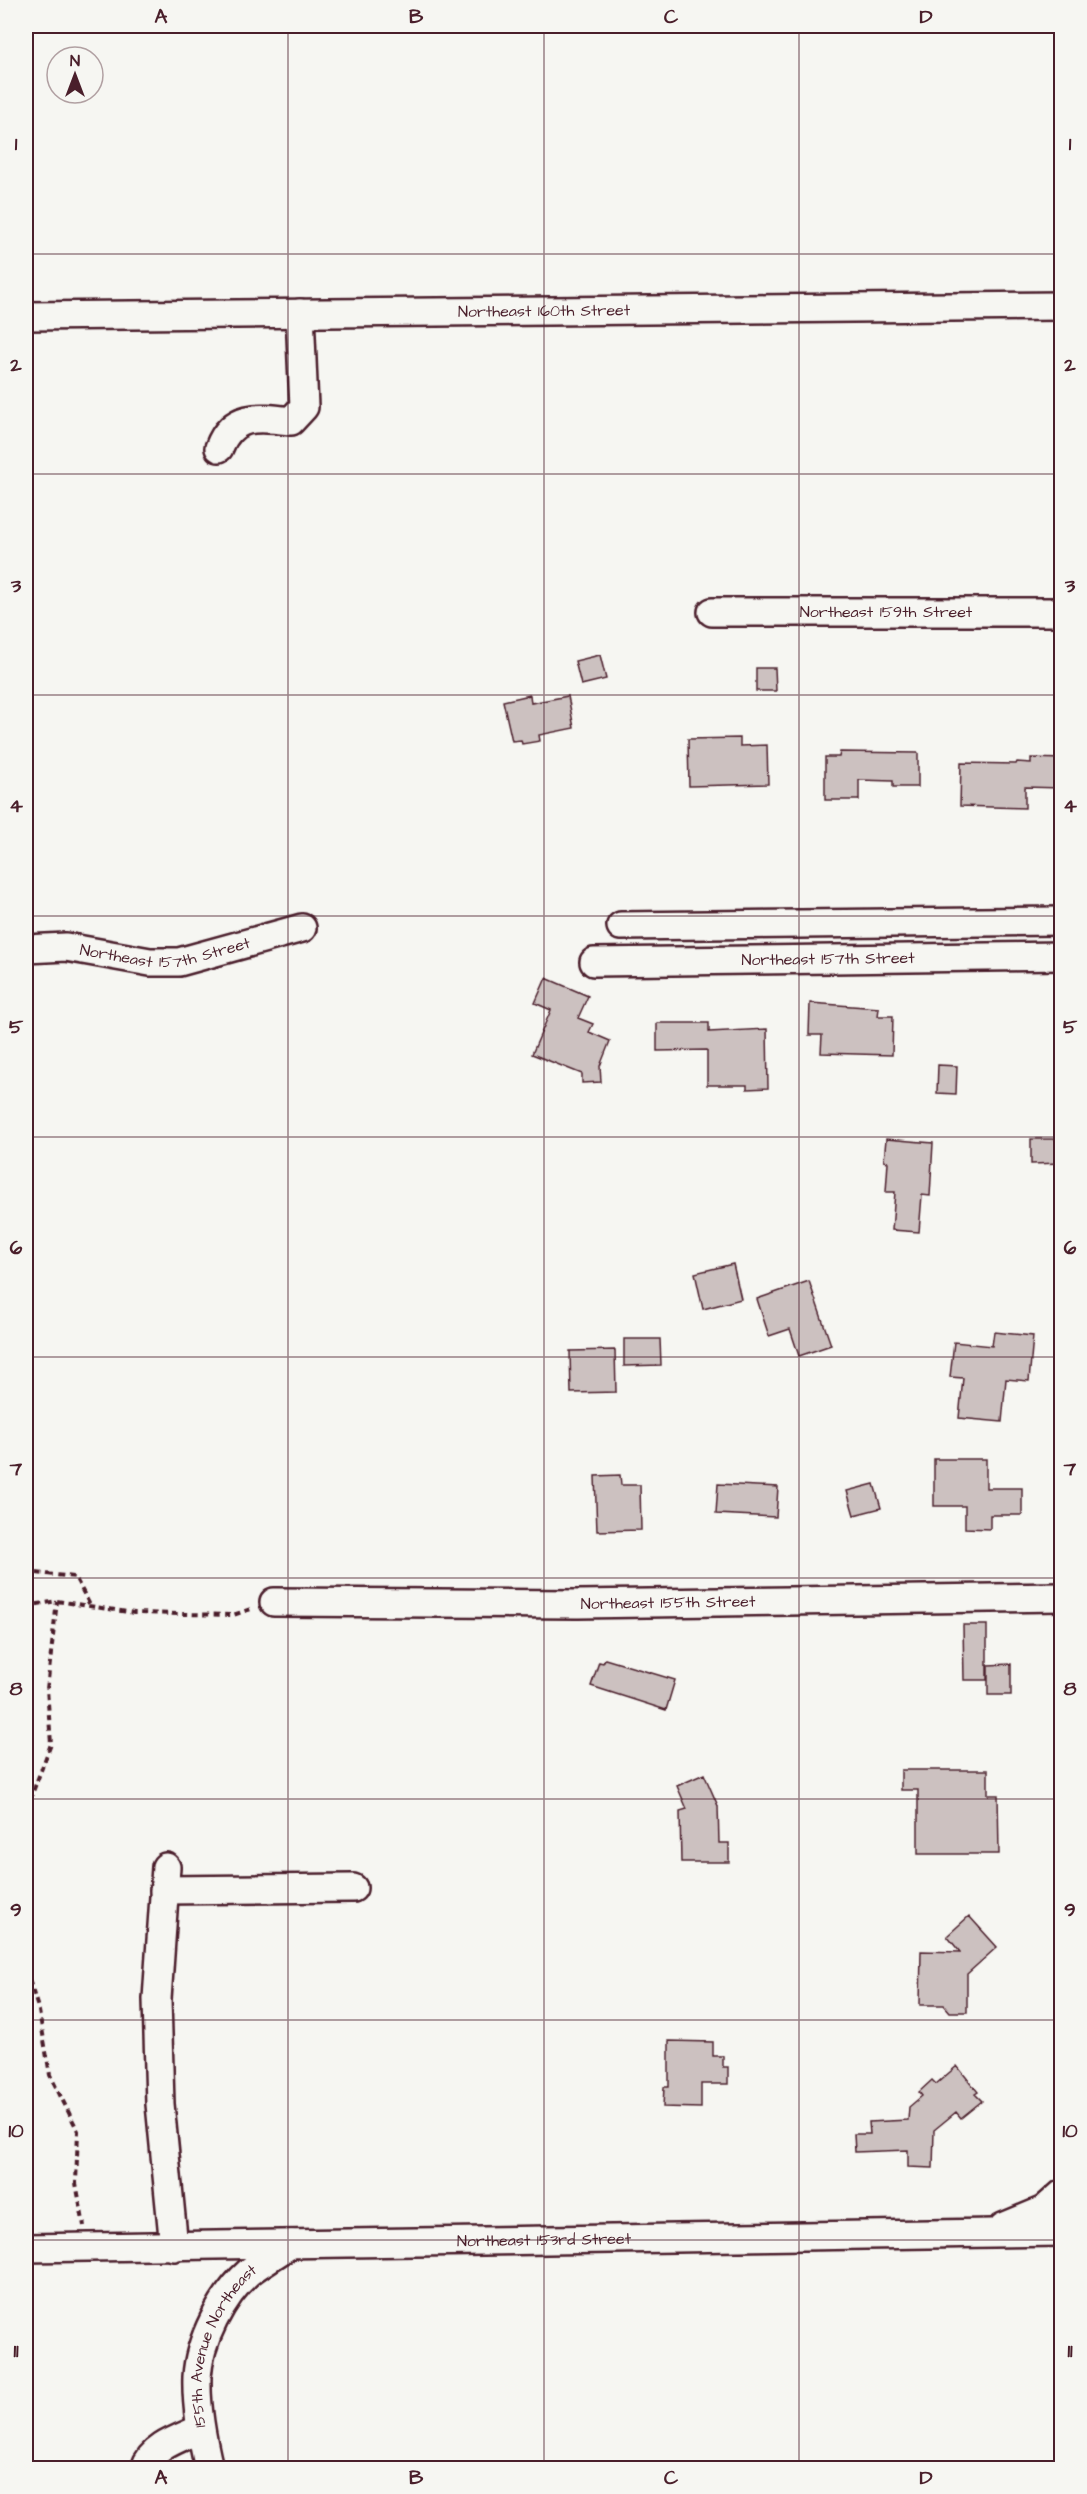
<svg xmlns="http://www.w3.org/2000/svg" width="1087" height="2494" font-family="'Architects Daughter',sans-serif">
	<style>
		.building { fill: #ccc1c0; stroke: #4a1f2b; stroke-width: 1.5 }
		.lines { fill: none; stroke-linecap: round; stroke-linejoin: round }
		.minor-casing { stroke: #4a1f2b; stroke-width: 32 }
		.path { stroke: #4a1f2b; stroke-width: 4; stroke-dasharray: 6 4.5; stroke-linecap: butt }
		.minor { stroke: #f6f6f2; stroke-width: 27 }
		.grid { fill: none; stroke: #4a1f2b; stroke-width: 1.5; stroke-opacity: 0.55 }
		.labels { text-anchor: middle; dominant-baseline: central; stroke-width: 4.5; stroke-linejoin: round; paint-order: stroke }
		.street-label { font-size: 16px; fill: #4a1f2b; stroke: #f6f6f2 }
		.neatline { fill: none; stroke: #4a1f2b; stroke-width: 2 }
		.grid-label { font-size: 20px; text-anchor: middle; font-weight: bold; fill: #4a1f2b }
	</style>
	<rect width="100%" height="100%" fill="#f6f6f2"/>
	<filter id="ink" filterUnits="userSpaceOnUse"><feTurbulence type="fractalNoise" baseFrequency=".0167" numOctaves="2"/><feDisplacementMap in="SourceGraphic" scale="12" xChannelSelector="R" yChannelSelector="G"/><feConvolveMatrix kernelMatrix="1 2 1 2 8 2 1 2 1" color-interpolation-filters="sRGB"/></filter>
	<g filter="url(#ink)">
		<path class="building" d="M600,655l6,24 -25,6 -6,-24z
			M756,668h19l1,23h-20z
			M530,695l1,8 37,-7 6,32 -35,7 1,6 -18,3 -1,-4 -9,1 -9,-40z
			M740,738v8l27,-1 1,39 -79,2 -1,-47z
			M840,752l78,1v34h-25v-6l-34,-1v20h-34v-43h14z
			M1031,758l31,1v29l-37,-1v21l-65,-2 1,-43 55,1 1,-2 14,1z
			M546,978l42,18 -10,22 15,6 -4,8 21,9 -10,25 1,16 -19,1v-9l-50,-20 19,-44 -16,-7z
			M810,1003l69,5 -1,8h15l-1,39 -71,-2 1,-18h-13z
			M657,1023h52v9l58,-3 1,59 -21,1v-4h-40v-35l-50,1z
			M938,1065l19,1 -1,28 -19,-1z
			M886,1139l47,4 -3,53 -8,-1 -3,37 -27,-2 3,-38h-9l2,-30 -4,-1z
			M1031,1139h31v24l-31,1z
			M733,1264l8,35 -38,10 -8,-36z
			M809,1281l22,64 -32,11 -9,-27 -21,7 -12,-37z
			M994,1332l39,4 -4,45 -23,-2 -4,43 -43,-4 4,-40 -13,-1 4,-35 38,4z
			M624,1339h36l1,26 -37,1z
			M615,1350l1,42 -45,1 -1,-42z
			M934,1459h52v29h36v27h-32v14l-25,-1v-22h-31z
			M620,1475l1,10h19l1,45 -44,1 -2,-55z
			M718,1484l60,3 -2,30 -60,-3z
			M874,1484l7,24 -27,7 -7,-24z
			M963,1625h24v55h-23z
			M605,1659l70,21 -9,30 -75,-24 8,-24 4,1z
			M1011,1664v31h-23v-30z
			M901,1770h87v25h10l1,59h-81v-64h-17z
			M704,1774l14,32 1,37h10v19h-48l-1,-51 7,-2 -10,-23z
			M969,1916l28,31 -30,27v38h-17l-6,-7h-24l1,-54 39,1 -13,-16z
			M669,2041l44,1v14h10v11h5v17h-27v24l-38,-1 1,-20h5z
			M957,2066l21,26 -3,2 7,7 -21,17 -5,-6 -22,18 -1,38 -25,-1v-17l-53,2 -1,-18h16l-1,-12 39,-2 1,-13 13,-11 -3,-4 13,-12 4,4z"/>
		<g class="lines">
			<defs>
				<g id="minor">
					<path id="s1" d="M26,316l1036,-10"/>
					<path d="M219,448c13,-35 40,-31 72,-27l13,-14 -4,-94"/>
					<path id="s2" d="M712,612h350"/>
					<path d="M621,926l441,-5"/>
					<path id="s3" d="M26,949l40,-2 84,15h29l123,-34"/>
					<path id="s4" d="M594,962l468,-6"/>
					<path id="s5" d="M274,1602l304,2 484,-7"/>
					<path d="M166,1867l-9,132 3,105 14,143"/>
					<path d="M164,1890l189,-2"/>
					<path d="M1003,2227l41,-17 18,-16"/>
					<path id="s6" d="M26,2248l1036,-16"/>
					<path d="M145,2468c7,-22 36,-30 55,-39"/>
					<path id="s7" d="M209,2468c-7,-29 -13,-60 -12,-91 2,-36 25,-81 52,-105 13,-10 28,-19 42,-28"/>
				</g>
			</defs>
			<use href="#minor" class="minor-casing"/>
			<path class="path" d="M26,1572l49,5 16,30
				M26,1606l31,-5 77,12 99,2 21,-7
				M26,1810l25,-66 -4,-55 10,-88
				M26,1970l13,41 11,64 28,56 -2,52 8,43"/>
			<use href="#minor" class="minor"/>
		</g>
	</g>
	<path class="grid" d="M288,26v2442M544,26v2442M799,26v2442M26,254h1036M26,474h1036M26,695h1036M26,916h1036M26,1137h1036M26,1357h1036M26,1578h1036M26,1799h1036M26,2020h1036M26,2240h1036"/>
	<g class="labels">
		<g class="street-label">
			<text stroke="none"><textPath href="#s1" startOffset="518">Northeast 160th Street</textPath></text>
			<text stroke="none"><textPath href="#s2" startOffset="174">Northeast 159th Street</textPath></text>
			<text stroke="none"><textPath href="#s3" startOffset="141">Northeast 157th Street</textPath></text>
			<text stroke="none"><textPath href="#s4" startOffset="234">Northeast 157th Street</textPath></text>
			<text stroke="none"><textPath href="#s5" startOffset="394">Northeast 155th Street</textPath></text>
			<text stroke="none"><textPath href="#s6" startOffset="518">Northeast 153rd Street</textPath></text>
			<text stroke="none"><textPath href="#s7" startOffset="130">155th Avenue Northeast</textPath></text>
		</g>
	</g>
	<rect width="1087" height="2494" fill="none" stroke="#f6f6f2" stroke-width="66"/>
	<g transform="translate(75 75)"><circle r="28" fill="#f6f6f2" stroke="#b1a0a2" stroke-width="1.5"/>
	<path d="M0-4.5L10 22L0 15L-10 22Z" fill="#4a1f2b"/>
	<text y="-9" font-size="16" font-weight="bold" text-anchor="middle" fill="#4a1f2b">N</text>
	</g>
	<rect x="33" y="33" width="1021" height="2428" class="neatline"/>
	<g class="grid-label">
		<text x="161" y="23">A</text>
		<text x="416" y="23">B</text>
		<text x="671" y="23">C</text>
		<text x="926" y="23">D</text>
		<text x="16" y="150">1</text>
		<text x="1070" y="150">1</text>
		<text x="16" y="371">2</text>
		<text x="1070" y="371">2</text>
		<text x="16" y="592">3</text>
		<text x="1070" y="592">3</text>
		<text x="16" y="812">4</text>
		<text x="1070" y="812">4</text>
		<text x="16" y="1033">5</text>
		<text x="1070" y="1033">5</text>
		<text x="16" y="1254">6</text>
		<text x="1070" y="1254">6</text>
		<text x="16" y="1475">7</text>
		<text x="1070" y="1475">7</text>
		<text x="16" y="1695">8</text>
		<text x="1070" y="1695">8</text>
		<text x="16" y="1916">9</text>
		<text x="1070" y="1916">9</text>
		<text x="16" y="2137">10</text>
		<text x="1070" y="2137">10</text>
		<text x="16" y="2357">11</text>
		<text x="1070" y="2357">11</text>
		<text x="161" y="2484">A</text>
		<text x="416" y="2484">B</text>
		<text x="671" y="2484">C</text>
		<text x="926" y="2484">D</text>
	</g>
</svg>
